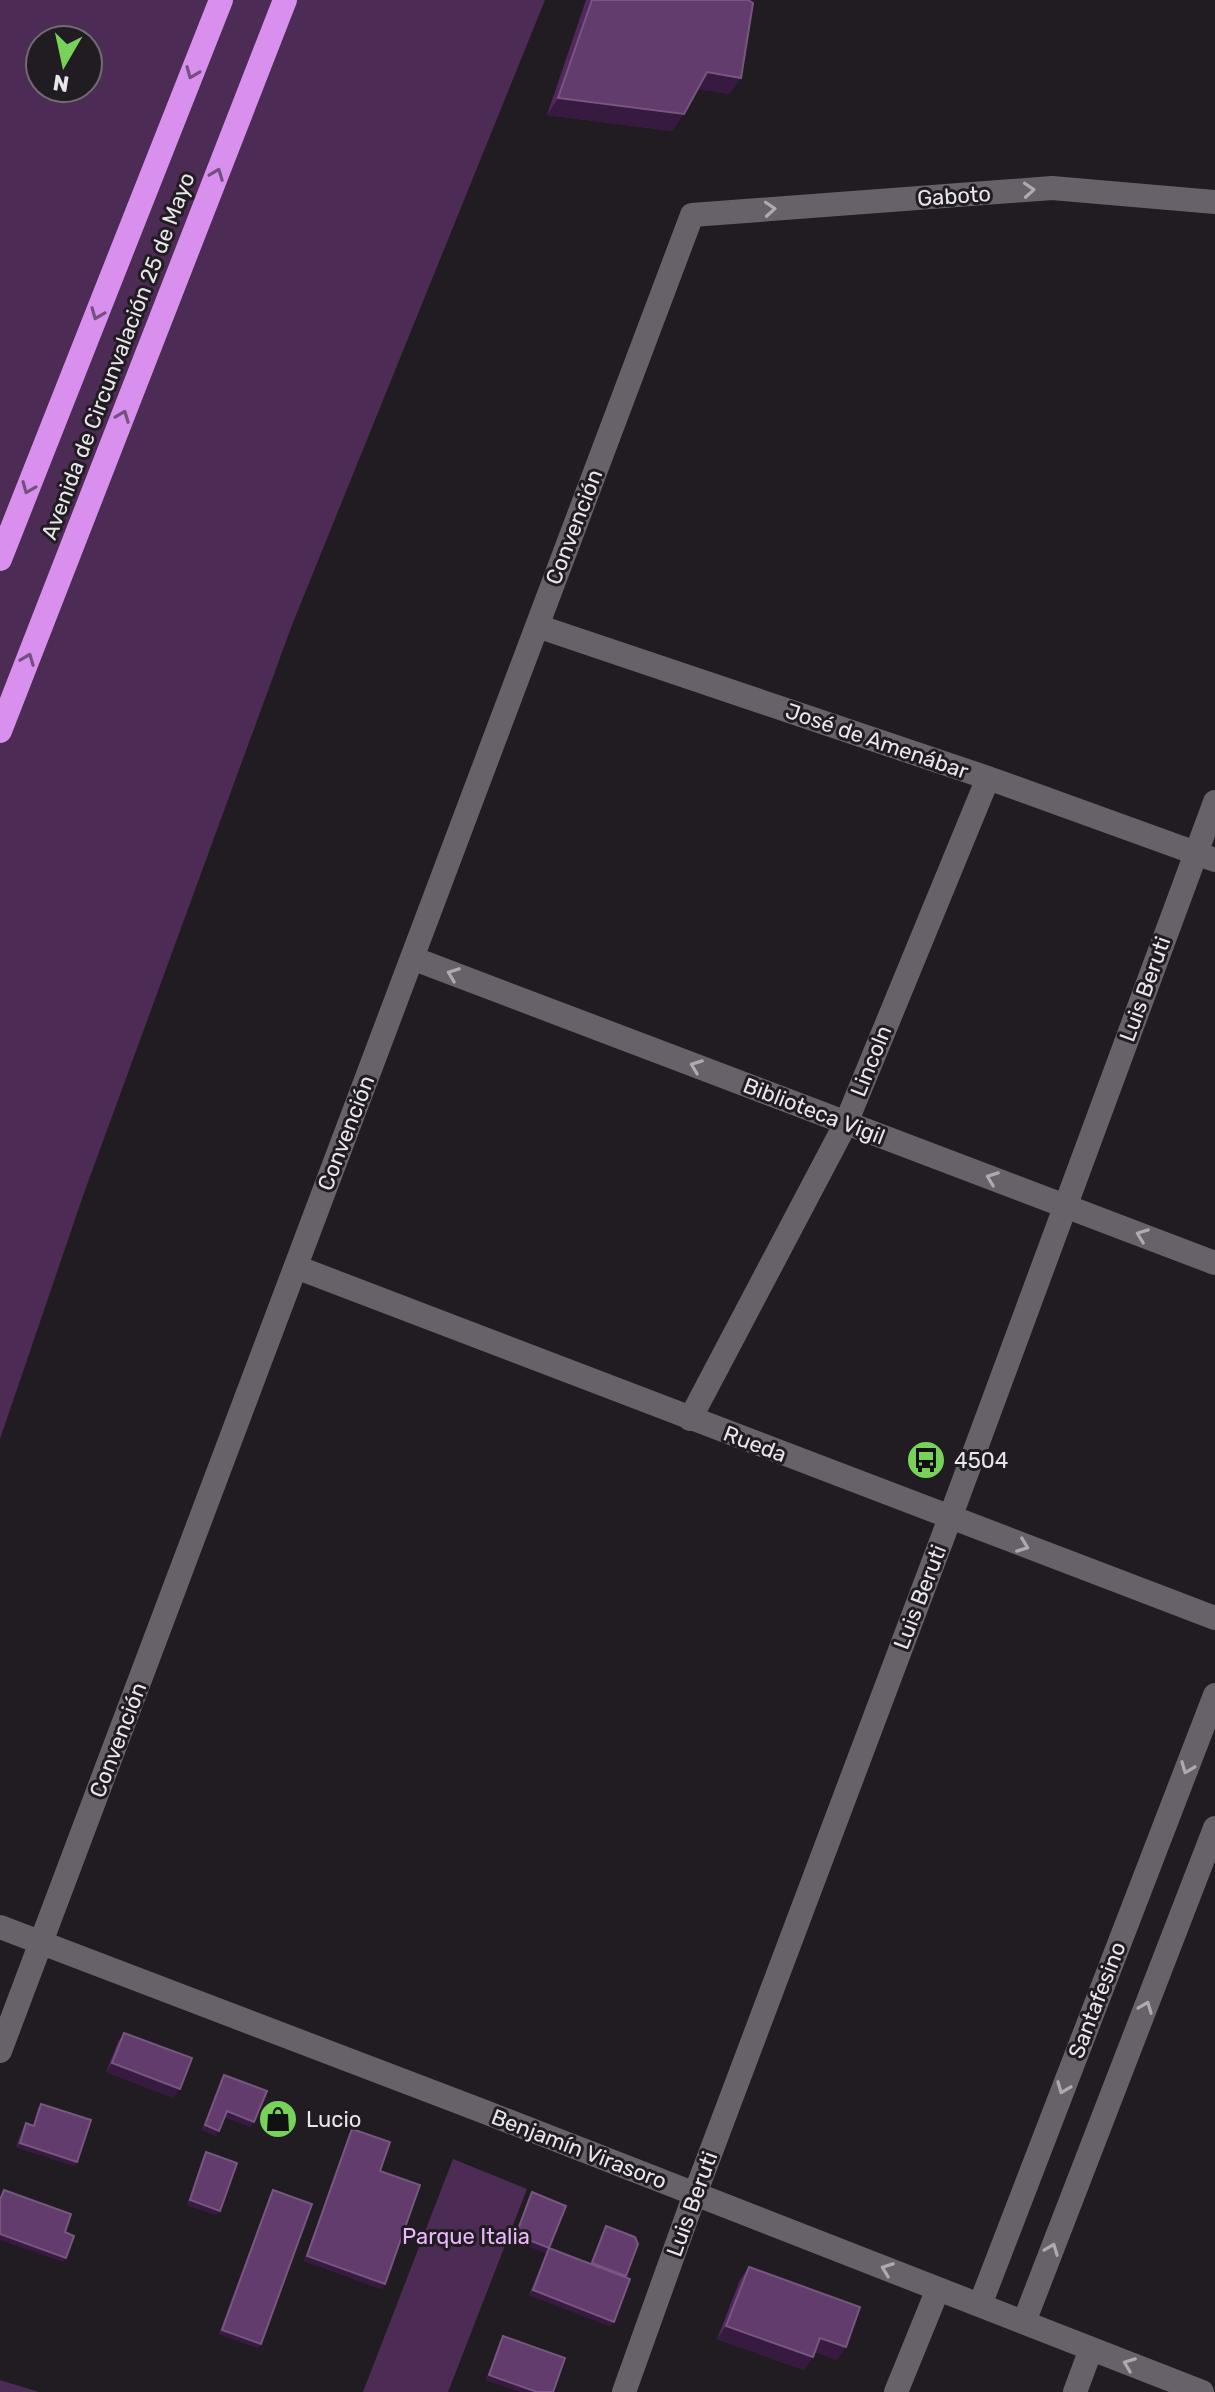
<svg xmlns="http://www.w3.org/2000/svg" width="1215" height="2392" font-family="Rubik,sans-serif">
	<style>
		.green { fill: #4c2c55; fill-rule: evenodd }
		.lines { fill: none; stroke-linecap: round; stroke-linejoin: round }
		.minor { stroke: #676269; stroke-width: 24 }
		.highway { stroke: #d88fed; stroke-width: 24 }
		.wall { fill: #51275d }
		.shaded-wall { fill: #371a3f }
		.building { fill: #623c6c; stroke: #775680; stroke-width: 2 }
		.oneway { stroke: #73507d }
		.oneway2 { stroke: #aeabb0 }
		.labels { text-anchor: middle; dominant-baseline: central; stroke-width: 6; stroke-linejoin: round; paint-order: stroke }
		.street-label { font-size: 22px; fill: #e9e6ea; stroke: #201c22 }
		.poi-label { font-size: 22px; fill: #e9e6ea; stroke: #201c22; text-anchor: start }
		.park-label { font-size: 22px; fill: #ecb7fb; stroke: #201c22 }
	</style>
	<rect width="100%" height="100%" fill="#201c22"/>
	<path class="green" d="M0,0h545l-253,625 -208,568 -84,246zM40,40h48v48h-48z
		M453,2159l74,30 -79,203h-85z
		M0,2380l39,12h-39z"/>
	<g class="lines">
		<path class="minor" d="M537,626l451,152 227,82
			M412,958l803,305
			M296,1267l919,351
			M690,1419l156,-296 142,-345
			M0,1927l485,185 717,280
			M0,2051l692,-1836 360,-27 163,14
			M980,2305l235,-610
			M1024,2322l191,-494
			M624,2392l71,-198 255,-676 265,-716
			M896,2392l42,-103
			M1075,2392l16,-43"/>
		<path class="highway" d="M0,559l221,-559
			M0,731l285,-731"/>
	</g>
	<path class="wall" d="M586,0h162l-7,78 -12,16 -31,-5 -26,42 -125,-16z
		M124,2033l50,65 -68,-26 12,-30z
		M224,2075l27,52 -26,-10 -6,14 -3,5 -14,-6 19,-51z
		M41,2104l36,58 -3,4 -58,-19 7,-19 3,-5 7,2 5,-17z
		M352,2129l28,42 5,113 -3,5 -78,-28 45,-127z
		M206,2152l11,63 -30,-10 16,-48z
		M273,2190l-12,154 -3,4 -39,-14 51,-139z
		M532,2192l17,56 41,16 13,-33 3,-5 20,50 -16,50 -81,-31 17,-42 -33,-13 16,-43z
		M749,2267l88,93 -22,-8 -11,18 -87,-31 23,-59z
		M503,2336l50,56h-32l-35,-12 14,-39z"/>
	<path class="shaded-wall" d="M707,72l34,6 -12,16 -34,-5z
		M558,98l126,16 -12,17 -125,-16z
		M112,2063l68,26 -6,9 -68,-26z
		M227,2111l27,11 -3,5 -28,-11z
		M205,2125l14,6 -3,5 -14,-6z
		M20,2143l57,19 -3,4 -58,-19z
		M190,2200l30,11 -3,4 -30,-10z
		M0,2234l66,24 -3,4 -63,-22z
		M516,2235l33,13 -3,5 -33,-13z
		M307,2256l78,28 -3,5 -78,-28z
		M592,2263l34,13 -3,4 -34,-13z
		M533,2290l81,32 -4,4 -81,-31z
		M726,2326l87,31 -9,13 -87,-31z
		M222,2330l39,14 -3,4 -39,-14z
		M820,2338l26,9 -9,13 -26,-9z
		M489,2375l48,17h-16l-35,-12z"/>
	<path class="building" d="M592,0h156l5,3 -12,75 -34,-6 -23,42 -126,-16z
		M124,2033l68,25 -12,31 -68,-26z
		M224,2075l43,16 -13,31 -27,-11 -8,20 -14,-6z
		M41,2104l50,16 -14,42 -57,-19 6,-20 8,3z
		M352,2129l38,13 -10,29 40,14 -35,99 -78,-28z
		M206,2152l31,11 -17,48 -30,-11z
		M4,2190l67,24 -6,18 9,4 -8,22 -66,-24v-34z
		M273,2190l39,14 -51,140 -39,-14z
		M532,2192l34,14 -17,42 -33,-13z
		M606,2226l29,11 3,7 -12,32 -34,-13z
		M549,2248l81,31 -16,43 -81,-32z
		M749,2267l111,40 -14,40 -26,-9 -7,19 -87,-31z
		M503,2336l62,22 -12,34h-16l-48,-17z"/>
	<defs><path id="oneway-chevron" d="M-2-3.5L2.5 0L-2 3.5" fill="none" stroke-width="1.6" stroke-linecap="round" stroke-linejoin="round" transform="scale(2)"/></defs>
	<g class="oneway">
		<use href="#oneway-chevron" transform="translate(192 73) rotate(112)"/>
		<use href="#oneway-chevron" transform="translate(217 174) rotate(-69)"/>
		<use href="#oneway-chevron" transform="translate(97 314) rotate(112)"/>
		<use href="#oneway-chevron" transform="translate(123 416) rotate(-69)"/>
		<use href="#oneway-chevron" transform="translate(28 488) rotate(112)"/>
		<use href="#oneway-chevron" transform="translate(28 659) rotate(-69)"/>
	</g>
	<g class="oneway2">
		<use href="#oneway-chevron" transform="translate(1029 190) rotate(-4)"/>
		<use href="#oneway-chevron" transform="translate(770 209) rotate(-4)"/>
		<use href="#oneway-chevron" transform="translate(453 974) rotate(-159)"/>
		<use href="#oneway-chevron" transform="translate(696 1066) rotate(-159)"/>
		<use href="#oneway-chevron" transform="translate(992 1178) rotate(-159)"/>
		<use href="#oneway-chevron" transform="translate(1142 1235) rotate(-159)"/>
		<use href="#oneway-chevron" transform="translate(1023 1546) rotate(21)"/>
		<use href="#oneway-chevron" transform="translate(1187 1768) rotate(111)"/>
		<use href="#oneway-chevron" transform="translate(1146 2007) rotate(-69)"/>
		<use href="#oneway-chevron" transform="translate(1063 2088) rotate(111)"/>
		<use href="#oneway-chevron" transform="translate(1052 2249) rotate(-69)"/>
		<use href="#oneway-chevron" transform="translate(887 2269) rotate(-159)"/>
		<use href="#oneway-chevron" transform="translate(1129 2364) rotate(-159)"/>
	</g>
	<defs>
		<symbol id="bus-disc" viewBox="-11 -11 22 22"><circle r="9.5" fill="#78d259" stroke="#201c22"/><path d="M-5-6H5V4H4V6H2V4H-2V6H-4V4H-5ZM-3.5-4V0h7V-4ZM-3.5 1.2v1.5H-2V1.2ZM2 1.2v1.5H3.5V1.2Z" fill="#111"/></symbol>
		<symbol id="shop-disc" viewBox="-11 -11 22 22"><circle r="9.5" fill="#78d259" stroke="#201c22"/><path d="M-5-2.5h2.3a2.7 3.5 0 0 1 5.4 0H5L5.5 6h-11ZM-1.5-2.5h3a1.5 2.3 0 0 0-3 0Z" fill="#111"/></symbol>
	</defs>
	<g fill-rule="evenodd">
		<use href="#bus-disc" x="904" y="1438" width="44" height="44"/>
		<use href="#shop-disc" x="256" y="2097" width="44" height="44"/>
	</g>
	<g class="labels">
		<g class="street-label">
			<text transform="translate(954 196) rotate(-4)">Gaboto</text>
			<text transform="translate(118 356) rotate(-69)">Avenida de Circunvalación 25 de Mayo</text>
			<text transform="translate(574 527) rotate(-69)">Convención</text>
			<text transform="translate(877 741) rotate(19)">José de Amenábar</text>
			<text transform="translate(1145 989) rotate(-70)">Luis Beruti</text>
			<text transform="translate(871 1061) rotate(-68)">Lincoln</text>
			<text transform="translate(814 1111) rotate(21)">Biblioteca Vigil</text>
			<text transform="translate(346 1133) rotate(-69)">Convención</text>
			<text transform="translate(755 1444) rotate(21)">Rueda</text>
			<text transform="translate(920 1597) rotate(-69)">Luis Beruti</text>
			<text transform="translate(118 1740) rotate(-69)">Convención</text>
			<text transform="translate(1097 2000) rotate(-69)">Santafesino</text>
			<text transform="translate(579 2149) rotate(21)">Benjamín Virasoro</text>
			<text transform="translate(692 2204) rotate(-70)">Luis Beruti</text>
		</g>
		<g class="poi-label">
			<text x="954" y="1460">4504</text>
			<text x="306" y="2119">Lucio</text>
		</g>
		<g class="park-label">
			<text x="466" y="2236">Parque Italia</text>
		</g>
	</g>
	<g transform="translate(64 64) rotate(189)"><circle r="38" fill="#201c22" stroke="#706d72" stroke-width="2"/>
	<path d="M0-6L14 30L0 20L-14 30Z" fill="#78d259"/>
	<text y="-12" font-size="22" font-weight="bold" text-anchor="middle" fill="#e9e6ea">N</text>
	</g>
</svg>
